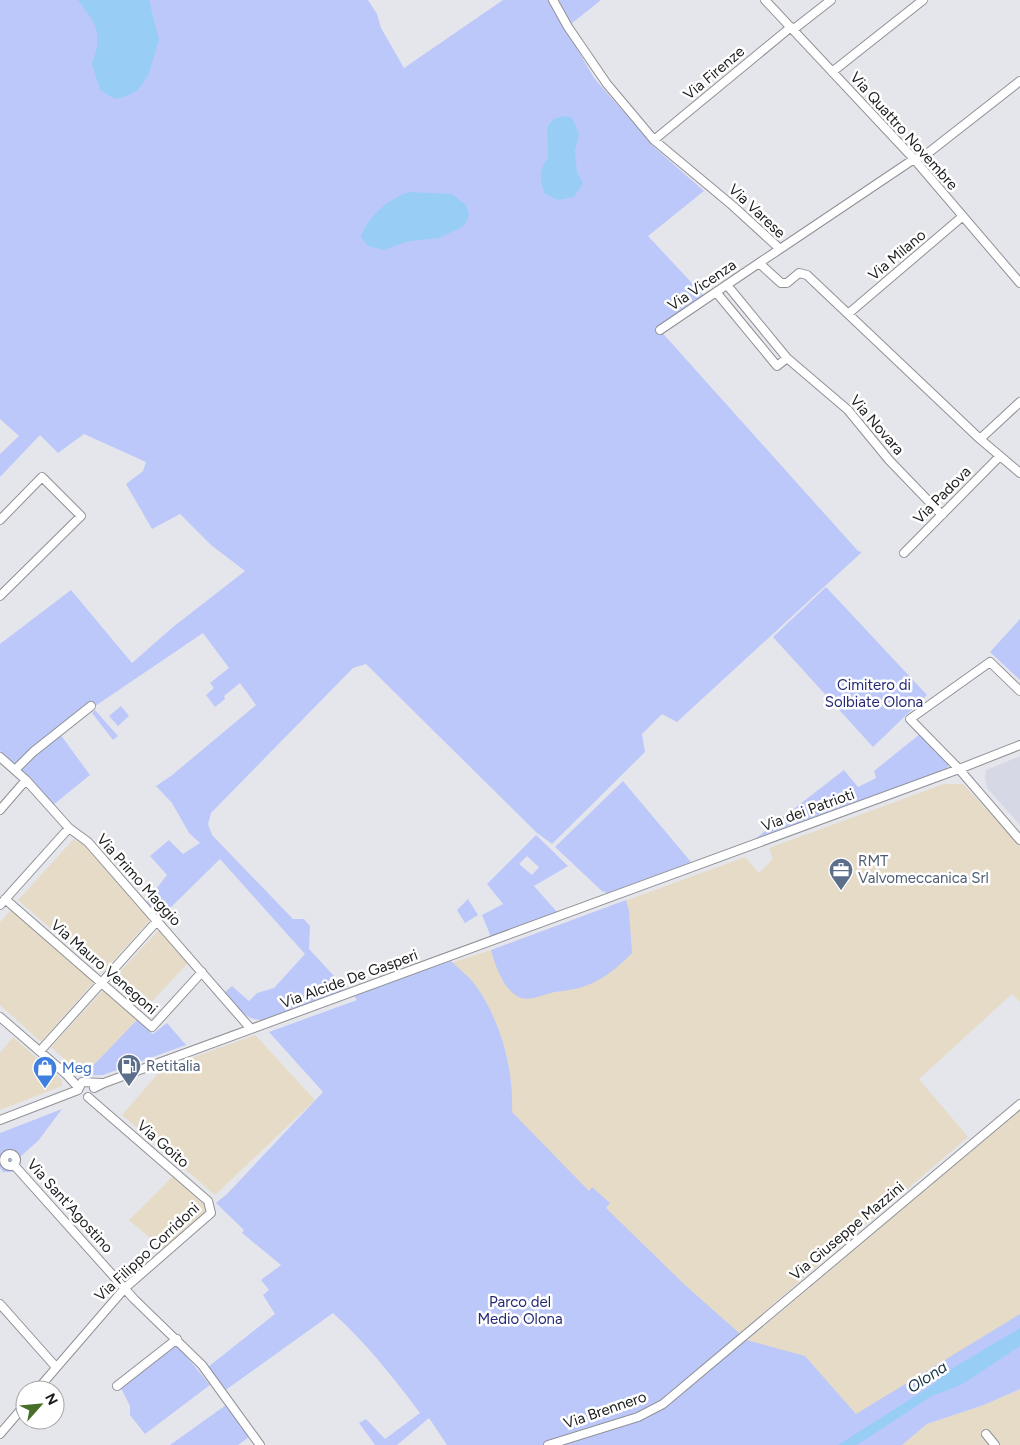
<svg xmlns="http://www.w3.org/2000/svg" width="1020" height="1445" font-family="Figtree,sans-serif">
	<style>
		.built { fill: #d6d9e5 }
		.industrial { fill: #e6dbc7 }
		.green { fill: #bdc8fa; fill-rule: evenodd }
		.water { fill: #98cef5 }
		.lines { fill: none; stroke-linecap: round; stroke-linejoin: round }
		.minor-casing { stroke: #909196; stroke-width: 10 }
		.minor { stroke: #fff; stroke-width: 8 }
		.labels { text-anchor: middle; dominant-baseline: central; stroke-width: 5; stroke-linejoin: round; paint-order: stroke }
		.street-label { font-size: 15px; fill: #1b1c1d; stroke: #fff }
		.park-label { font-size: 15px; fill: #252976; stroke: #fff }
		.service-label { font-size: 15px; fill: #4e5e75; stroke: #fff; text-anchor: start }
		.shop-label { font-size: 15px; fill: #366cbe; stroke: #fff; text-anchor: start }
		.water-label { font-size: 16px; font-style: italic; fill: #173549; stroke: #fff }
	</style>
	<rect width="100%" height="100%" fill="#e5e6eb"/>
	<path class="built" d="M1020,756v69l-33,-37 -2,-11 1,-7z"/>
	<path class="industrial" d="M944,784h19l57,62v156l-8,-8 -93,85 49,58 -279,239 -7,-80 -329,-301 138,-45 254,-93 14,16 14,-14 -4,-11z
		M74,839l9,5 67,76 -48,53 -84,-73z
		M12,909l82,73 -53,60 -41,-37v-83z
		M159,930l29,33 -45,48 -32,-30z
		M102,991h3l32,29 -54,56 -32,-29z
		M255,1035l60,65 -100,95 -93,-80 41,-47z
		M13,1037l49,43v6l-62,24v-57z
		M1020,1109v207l-205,129 -147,-37z
		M173,1176l31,29 2,9 -42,36 -35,-30z
		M1020,1389v56h-118l25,-21 57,-19z"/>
	<path class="green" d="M0,0h368l9,14 4,14 23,40 99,-68h46l45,78 60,69 50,44 -56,45 56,60 -46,32 200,223 4,1 -185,170 -15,-8 -20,20 3,18 -93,92 -15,-11 -171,-169 -13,4 -142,145 -3,11 4,11 81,84h11l6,7 -1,23 37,40 -81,31c-19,2 -29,-14 -41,-27l8,-7 17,15 8,-8 17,-5 31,-34 -85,-95 -60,59 -14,-16 21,-27 -17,-19 19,-16 14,14 17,-11 -11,-10 -17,-30 -16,-17 15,-10 85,-71 -16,-22 -16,13 1,3 -10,8 -9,-12 8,-7 -4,-5 19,-15 -26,-35 -127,86 -60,46 -16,-14v-107l71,-54 61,73 41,-36 72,-56 -34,-26 -31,-31 -28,15 -26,-45 17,-13 3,-9 -62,-28 -26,19 -18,-18 -40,42v-23l19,-18 -19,-17z
		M558,0h43l-30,24z
		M826,587l101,108 -54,52 -100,-110z
		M1020,619v61l-30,-28z
		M121,706l8,10 -11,10 -9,-10z
		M95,710l23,26 -5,4 -21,-27z
		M60,734l30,41 -37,30 -33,-37z
		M920,734l29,30 -2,5 -192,70 89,-69 14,17 18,-9 -2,-7z
		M623,781l68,81 -84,31 -5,-2 -47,-44z
		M536,835l32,31 -34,20 23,26 -66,25 -9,-22 21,-11 -16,-20zM527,856l12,11 -7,8 -13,-11z
		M468,899l10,16 -13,8 -8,-13z
		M626,900l3,11 3,42c-17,18 -37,33 -62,37 -5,1 -10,1 -15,2 -11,2 -23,9 -34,6 -17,-6 -26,-33 -30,-48z
		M451,961c7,7 16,14 22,21 27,35 41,87 39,130l77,79 3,-4 18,16 -4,5 79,77 62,55 58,16 51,58 164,-100v75l-36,16 -57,19 -25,21h-455l-18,-27 -32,27h-22l-16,-22 7,-4 19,20 35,-26c-27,-36 -54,-70 -87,-100l-110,79 -15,-25 67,-53 -12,-19 6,-5 -8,-10 20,-15 -39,-32 2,-3 -28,-27 11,-9 96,-102 -54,-60 88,-32 -4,-5z
		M137,1020l16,14 14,-11 19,22 -83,30 -20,1z
		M62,1109l-24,32 -17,15v7l-8,9h-10l-3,-4v-35z
		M177,1345l33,40 -65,49 -15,-19v-9l-9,-18z
		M226,1405l23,32 -11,8h-68z"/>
	<path class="water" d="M78,0h71l10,40 -11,36 -11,15 -10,5 -12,3 -15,-9 -8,-26 5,-17v-15l-4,-11z
		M567,116l5,2 7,16 -4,17 2,21 6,11 -9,14 -16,3 -13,-6c-4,-8 -6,-20 -2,-28 2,-4 5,-6 5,-10 2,-18 -10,-38 19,-40z
		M410,192l42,2 14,11 3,8 -2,8 -5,6 -23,11 -29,3 -27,9 -15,-4 -7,-9c5,-19 30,-41 49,-45z
		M1020,1328v18l-57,38 -31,12 -75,49h-19l96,-61 7,-9z"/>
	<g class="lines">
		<defs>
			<path id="minor" d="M553,0l15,27 39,57 47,56 79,66 47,43 -21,14 22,20h6l12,-10 8,2 173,164 40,34
				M765,0l149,159 106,124
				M794,29l37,-29
				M832,72l91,-72
				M654,140l137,-113
				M780,249l134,-90 9,-2 97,-76
				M727,285l60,73 61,52 41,50 53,55
				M716,292l61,74 10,-8
				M848,314l115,-98
				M660,330l99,-67
				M980,439l40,-37
				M0,520l42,-43 39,39 -81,80
				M904,553l96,-97
				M1020,691l-30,-29 -80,57 49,50 61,71
				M0,757l26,23 43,48 19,14 163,187
				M15,770l18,-18 58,-46
				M0,810l26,-30
				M5,899l147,128 50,-55
				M0,905l69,-77
				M0,1017l67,58 11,12
				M40,1051l117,-130
				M94,1088l10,-5 855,-314 61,-24
				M78,1090l4,-8 20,1
				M0,1120l78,-30
				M4 1160a6 6 0 1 1 12 0a6 6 0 1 1-12 0Z
				M14,1165l120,134 68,66 58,80
				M0,1304l55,62
				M117,1386l60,-47
				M37,1390l88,-102 86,-75 -3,-12 -120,-104
				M0,1434l25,-29
				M986,1434l9,11
				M548,1445l90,-28 25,-13 357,-300"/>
		</defs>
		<use href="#minor" class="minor-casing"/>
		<use href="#minor" class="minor"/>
	</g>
	<defs>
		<symbol id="office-pin" viewBox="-11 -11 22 30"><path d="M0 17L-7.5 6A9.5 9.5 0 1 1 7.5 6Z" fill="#5c6f8a" stroke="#fff"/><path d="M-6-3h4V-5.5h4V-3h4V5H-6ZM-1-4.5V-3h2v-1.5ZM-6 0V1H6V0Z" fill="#fff"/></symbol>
		<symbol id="fuel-pin" viewBox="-11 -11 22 30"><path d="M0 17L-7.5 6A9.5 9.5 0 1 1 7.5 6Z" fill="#5c6f8a" stroke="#fff"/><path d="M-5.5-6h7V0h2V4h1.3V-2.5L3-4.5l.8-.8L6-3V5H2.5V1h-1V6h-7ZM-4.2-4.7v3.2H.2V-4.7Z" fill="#fff"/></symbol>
		<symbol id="shop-pin" viewBox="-11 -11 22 30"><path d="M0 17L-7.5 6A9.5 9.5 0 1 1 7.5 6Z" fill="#3f7fe0" stroke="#fff"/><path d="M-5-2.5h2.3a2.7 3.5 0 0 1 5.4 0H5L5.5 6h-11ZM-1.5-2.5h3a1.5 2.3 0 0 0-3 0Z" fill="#fff"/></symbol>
	</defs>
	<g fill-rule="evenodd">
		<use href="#office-pin" x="827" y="856" width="28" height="38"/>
		<use href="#fuel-pin" x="115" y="1052" width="28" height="38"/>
		<use href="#shop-pin" x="31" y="1054" width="28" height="38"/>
	</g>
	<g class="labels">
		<g class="street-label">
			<text transform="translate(714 73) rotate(-40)">Via Firenze</text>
			<text transform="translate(904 131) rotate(48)">Via Quattro Novembre</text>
			<text transform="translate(757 211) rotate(43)">Via Varese</text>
			<text transform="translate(897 255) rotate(-40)">Via Milano</text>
			<text transform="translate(702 285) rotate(-34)">Via Vicenza</text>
			<text transform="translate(877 425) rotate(49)">Via Novara</text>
			<text transform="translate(942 495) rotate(-45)">Via Padova</text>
			<text transform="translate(808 810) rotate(-20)">Via dei Patrioti</text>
			<text transform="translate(139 880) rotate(48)">Via Primo Maggio</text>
			<text transform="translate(104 967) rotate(41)">Via Mauro Venegoni</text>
			<text transform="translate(349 979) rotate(-20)">Via Alcide De Gasperi</text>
			<text transform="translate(163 1144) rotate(41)">Via Goito</text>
			<text transform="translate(70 1206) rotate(48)">Via Sant'Agostino</text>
			<text transform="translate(847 1231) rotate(-40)">Via Giuseppe Mazzini</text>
			<text transform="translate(147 1252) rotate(-43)">Via Filippo Corridoni</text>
			<text transform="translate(605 1410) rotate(-19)">Via Brennero</text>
		</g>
		<g class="park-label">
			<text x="874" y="685">Cimitero di<tspan x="874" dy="17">Solbiate Olona</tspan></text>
			<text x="520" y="1302">Parco del<tspan x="520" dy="17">Medio Olona</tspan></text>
		</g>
		<g class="service-label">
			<text x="858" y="861">RMT<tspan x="858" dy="17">Valvomeccanica Srl</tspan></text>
			<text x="146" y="1066">Retitalia</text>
		</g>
		<g class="shop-label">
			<text x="62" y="1068">Meg</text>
		</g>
		<g class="water-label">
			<text transform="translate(927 1377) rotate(-33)">Olona</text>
		</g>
	</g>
	<g transform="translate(40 1405) rotate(63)"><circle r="24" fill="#ffffff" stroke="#a4a4a5"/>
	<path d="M0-4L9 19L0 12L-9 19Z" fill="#486f29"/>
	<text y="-8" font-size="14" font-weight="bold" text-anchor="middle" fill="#1b1c1d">N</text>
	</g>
</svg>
